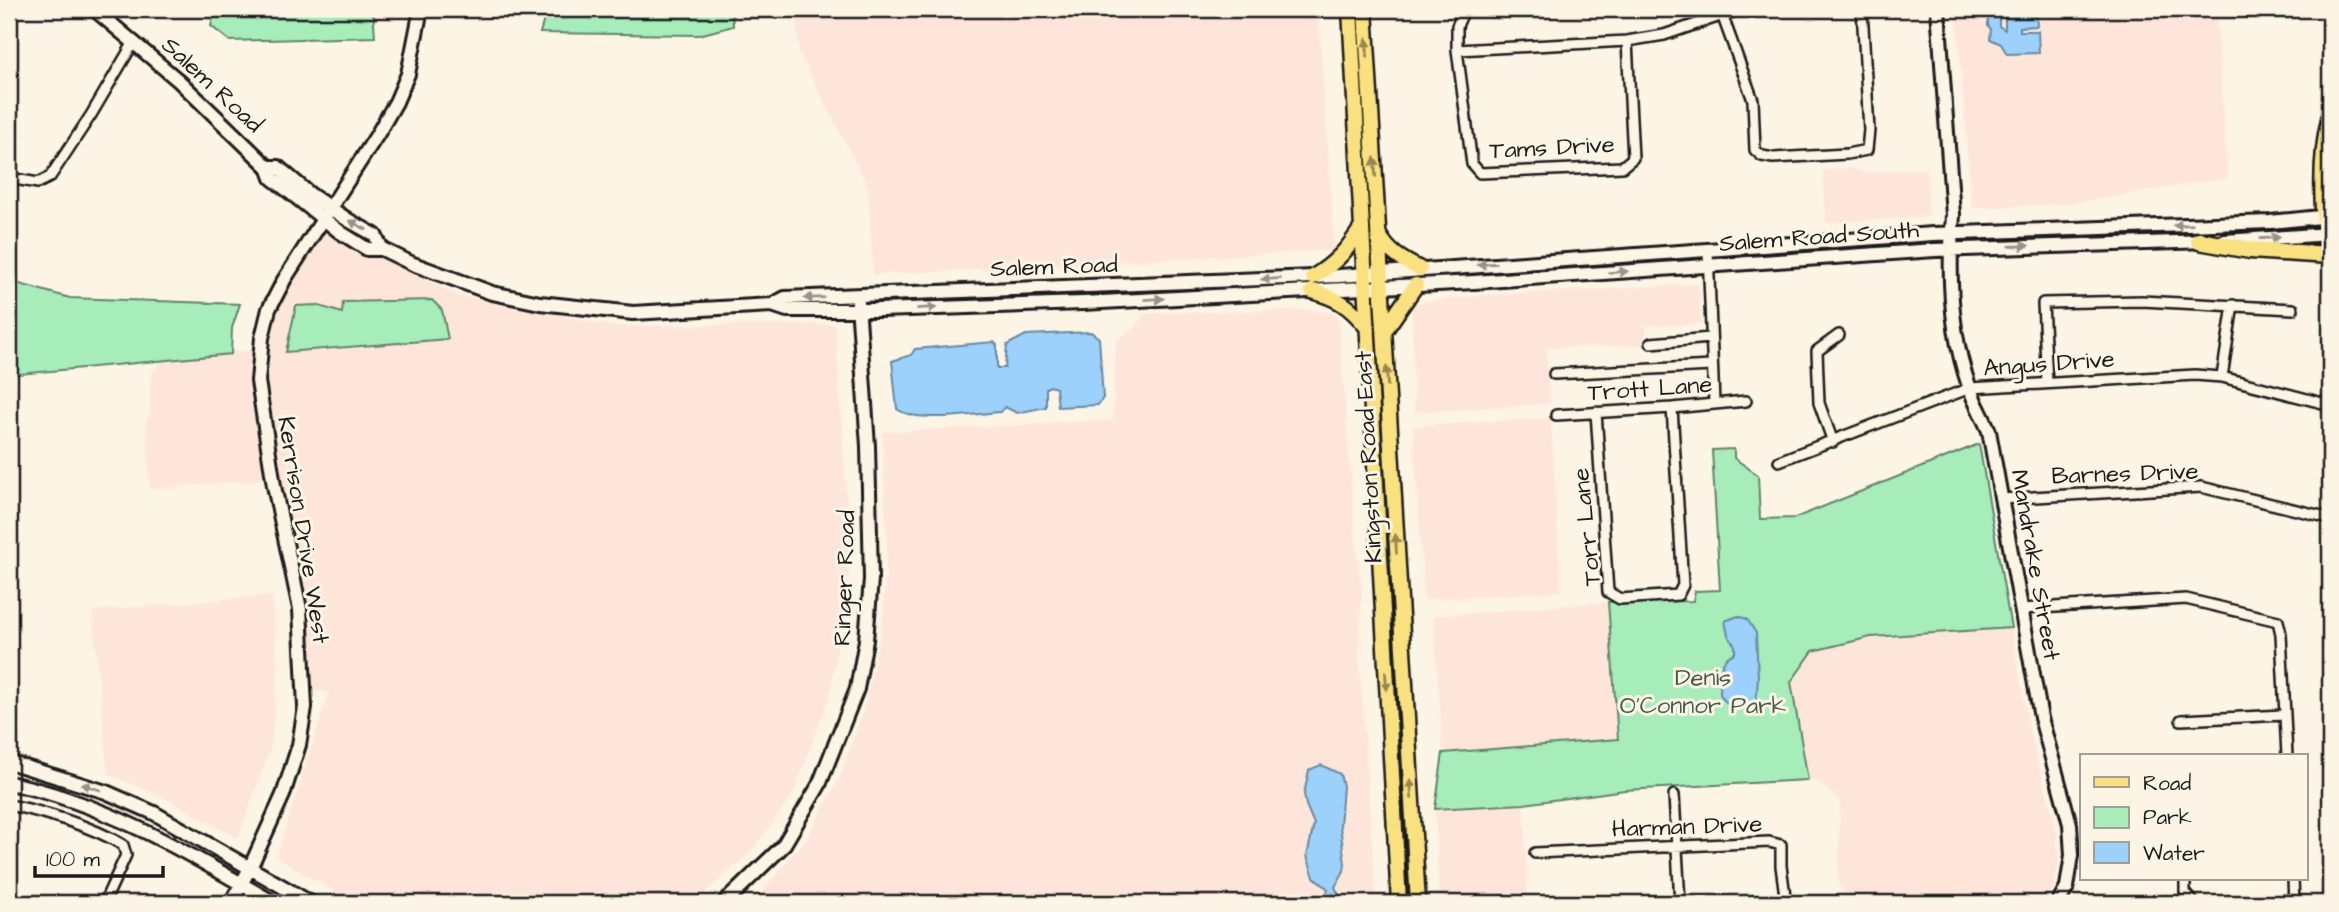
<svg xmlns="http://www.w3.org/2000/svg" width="2339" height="912" font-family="'Architects Daughter',sans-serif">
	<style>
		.built { fill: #fde6d9 }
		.green { fill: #a6edba; stroke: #61846b; stroke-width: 2 }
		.water { fill: #9bd1fa; stroke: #6889a1; stroke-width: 2 }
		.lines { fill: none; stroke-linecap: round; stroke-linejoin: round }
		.street-casing { stroke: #1c1c1c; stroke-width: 14 }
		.secondary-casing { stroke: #1c1c1c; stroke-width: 18 }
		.primary-casing { stroke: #1c1c1c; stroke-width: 19 }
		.highway-casing { stroke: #1c1c1c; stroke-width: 21 }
		.street { stroke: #fcf5e5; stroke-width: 9 }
		.secondary { stroke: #fcf5e5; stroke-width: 12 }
		.primary { stroke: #fae180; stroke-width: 14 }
		.highway { stroke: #fae180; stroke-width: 16 }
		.oneway { fill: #968853 }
		.oneway2 { fill: #97938b }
		.labels { text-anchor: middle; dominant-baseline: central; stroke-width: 6; stroke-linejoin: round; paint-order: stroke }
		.street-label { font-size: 24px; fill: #1c1c1c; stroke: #fcf5e5 }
		.park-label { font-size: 24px; fill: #455b4b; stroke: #fcf5e5 }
	</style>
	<rect width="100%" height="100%" fill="#fcf5e5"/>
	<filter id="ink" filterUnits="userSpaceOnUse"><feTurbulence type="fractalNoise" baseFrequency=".0143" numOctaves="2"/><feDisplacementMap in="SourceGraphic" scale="14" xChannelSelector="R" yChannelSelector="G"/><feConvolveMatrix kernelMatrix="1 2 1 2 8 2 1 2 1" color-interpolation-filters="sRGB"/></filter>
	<g filter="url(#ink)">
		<path class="built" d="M796,9h522l17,241 -462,25 -5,-88 -69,-134z
			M1956,9h260l12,169 -159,26 -97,4z
			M1849,168l16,5 62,-5 2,49 -103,6 -3,-53z
			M326,230l132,65 156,31 221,-2 16,236 -21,135 -37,100 -41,56 -58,52h-340l-78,-46 53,-165 -18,-1v-33l-47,-281 3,-37 10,-33z
			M1699,284l2,40 -55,2v19l-100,3 4,56 -136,8 -2,-109 73,-8z
			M1310,310l28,3 19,242 5,32 -3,64 17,252h-625l8,-7 47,-57 35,-64 25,-75 17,-81 4,-74 -5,-113 231,-12 3,-80 19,-12 10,-15z
			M251,350l1,44 17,85 -119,10 -4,-67 5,-11v-37l15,-18z
			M1551,418l10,173 -137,9 -11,-174z
			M272,595l6,77 -7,75 -33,92 -77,-43 -53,-22 -16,-163z
			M1608,602l10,138 -175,13 -10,-137z
			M2011,628l19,104 27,100 2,32 -6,25 -13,14h-188l-14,-19 2,-83 -21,-19 -11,-2 -17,-98 22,-31 58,-14z
			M1524,804l4,99h-89l-4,-94z"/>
		<path class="green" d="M267,9h106l2,28 -145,4 -19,-15 4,-16z
			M536,9h196l1,17 -34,9 -159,-2 4,-14z
			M9,281l61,17 170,6 -8,24 -1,26 -222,21z
			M432,300l10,10 6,29 -162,13 10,-46 20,-1 26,8 1,-11z
			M1979,444l32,184 -140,9 -58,14 -22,31 17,98 -183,10 -101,14 -89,5 8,-56 175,-14 -10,-137 85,-1 2,-10 25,-1 -8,-140 22,-1v9l24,17 2,44 35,-1z"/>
		<path class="water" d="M2036,13l1,13 -17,1v4h18l1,22 -32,1 -6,-10 -11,-5 1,-10 -3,-3v-10l11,-1v11l6,4v-15z
			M1091,332l8,6 4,60 -5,7 -40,2 -2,-19 -6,-2 -4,2v19l-29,6 -12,-6 -5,5c-26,2 -83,12 -103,-3l-5,-48 19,-6 4,-6 79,-7 3,3v23h8l2,-23 19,-10z
			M1738,616l9,3 9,14 2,44 -2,29c-18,5 -26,5 -36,-12 1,-17 -3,-35 15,-41v-7l-7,-11 -3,-14z
			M1321,765l19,9 3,12 -3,40 5,38 -1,7 -9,16 5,10 -2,1 -5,-4 -5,6 -3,-2 3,-9 -14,-12 -7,-21 7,-32 -8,-19 -2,-11 5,-24z"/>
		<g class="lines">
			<defs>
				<path id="street" d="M1720,9l33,91 2,50 7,6 11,2 74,-4 20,-4 2,-20 -7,-121
					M1464,10l-7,16v24l15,114 8,9 142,-6 11,-9 -6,-117
					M1457,50l170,-9 37,-6 77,-26
					M9,178l29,5 12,-6 41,-62 43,-73
					M1708,251l6,153
					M1651,343l60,-5
					M1554,374l158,-8
					M2222,377l11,-72
					M2047,383l-4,-80 99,-2 151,8
					M1596,412l12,180 12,7 58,-4 5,-10 -11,-177
					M1556,415l116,-7 74,-7
					M1833,442l-14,-39 -2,-52 22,-16
					M1779,461l191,-73 225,-13 27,2 108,28
					M2001,499l200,-12 129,31
					M2022,609l164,-10 92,22 3,13 6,122
					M2181,720l103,-5
					M1674,795l6,108
					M9,805c33,6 85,22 114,40l3,10 -22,48
					M1535,853l234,-11 12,3v21l5,37
					M2185,879v13l9,11
					M2293,879l1,24
					M2243,903l51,-3"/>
				<path id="secondary" d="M94,9l85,72 89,86 4,11 68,54 27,17h15l31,15 79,29 48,10 93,10 139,-8 15,5h93l203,-7 391,-21 461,-32 272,-9
					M1938,9l15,206c-5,57 -3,117 16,171 5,16 14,30 20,45l52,287 29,106 2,31 -5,32 -9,16
					M268,167h10l33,28 37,25 27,15 7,14
					M2225,241l105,-7
					M772,305l13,-7 554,-22 594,-42 337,-12 60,-6
					M9,762l97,30 48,21 157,90
					M9,783c97,20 181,71 265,120
					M231,903l19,-35 33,-73 16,-50 6,-38 -5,-98 -26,-123 -16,-105 4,-43 7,-29 15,-29 93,-145 19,-33 12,-28 13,-65
					M724,903l59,-57 36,-61 38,-96 9,-49 5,-61 -3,-133 -10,-143"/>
				<path id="primary" d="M1350,9l49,894
					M1365,9l53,894
					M1379,235c10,18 23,25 41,34
					M1313,277c23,-14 35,-28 49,-50
					M1312,291c25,7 37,14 54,35
					M1385,330l31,-45"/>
				<path id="highway" d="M2326,234c-4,-39 -5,-77 4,-115
					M2199,241l51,9 80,5"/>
			</defs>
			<use href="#street" class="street-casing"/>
			<use href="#secondary" class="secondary-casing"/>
			<use href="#primary" class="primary-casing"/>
			<use href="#highway" class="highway-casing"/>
			<use href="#street" class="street"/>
			<use href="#secondary" class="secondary"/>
			<use href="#primary" class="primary"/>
			<use href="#highway" class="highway"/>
		</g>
		<defs><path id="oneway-solid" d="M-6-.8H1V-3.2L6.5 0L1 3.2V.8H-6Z" transform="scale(1.75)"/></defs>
		<g class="oneway">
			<use href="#oneway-solid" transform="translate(1367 48) rotate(-93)"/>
			<use href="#oneway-solid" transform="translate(1375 167) rotate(-94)"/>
			<use href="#oneway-solid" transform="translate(1387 376) rotate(-93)"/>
			<use href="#oneway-solid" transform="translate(1396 544) rotate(-93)"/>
			<use href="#oneway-solid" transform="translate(1386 681) rotate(87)"/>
			<use href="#oneway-solid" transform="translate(1411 789) rotate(-94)"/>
		</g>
		<g class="oneway2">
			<use href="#oneway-solid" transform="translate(358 225) rotate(-152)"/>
			<use href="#oneway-solid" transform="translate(2183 225) rotate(178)"/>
			<use href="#oneway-solid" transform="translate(2270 238) rotate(-4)"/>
			<use href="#oneway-solid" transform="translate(2019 246) rotate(-2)"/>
			<use href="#oneway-solid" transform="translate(1487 264) rotate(176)"/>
			<use href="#oneway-solid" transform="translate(1618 272) rotate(-4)"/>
			<use href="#oneway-solid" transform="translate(1271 279) rotate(178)"/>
			<use href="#oneway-solid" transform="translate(814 298) rotate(178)"/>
			<use href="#oneway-solid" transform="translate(1154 299) rotate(-3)"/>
			<use href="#oneway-solid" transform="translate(927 308) rotate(-3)"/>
			<use href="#oneway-solid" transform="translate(91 787) rotate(-162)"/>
		</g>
	</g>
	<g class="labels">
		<g class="street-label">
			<text transform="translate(212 85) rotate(43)">Salem Road</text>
			<text transform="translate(1552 148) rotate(-3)">Tams Drive</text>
			<text transform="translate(1819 237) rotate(-4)">Salem Road South</text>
			<text transform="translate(1054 267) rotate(-2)">Salem Road</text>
			<text transform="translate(2049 364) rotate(-4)">Angus Drive</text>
			<text transform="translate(1650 389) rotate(-4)">Trott Lane</text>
			<text transform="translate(1369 457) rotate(-93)">Kingston Road East</text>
			<text transform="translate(2125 474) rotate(-2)">Barnes Drive</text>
			<text transform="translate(1587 527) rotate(-96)">Torr Lane</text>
			<text transform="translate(303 530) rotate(81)">Kerrison Drive West</text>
			<text transform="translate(2035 565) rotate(80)">Mandrake Street</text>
			<text transform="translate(845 578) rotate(-88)">Ringer Road</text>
			<text transform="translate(1687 827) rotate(-2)">Harman Drive</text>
		</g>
		<g class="park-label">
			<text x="1703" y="678">Denis<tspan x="1703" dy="28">O'Connor Park</tspan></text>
		</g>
	</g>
	<rect width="2339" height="912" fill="none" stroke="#fcf5e5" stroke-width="35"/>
	<rect x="18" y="18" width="2304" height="877" fill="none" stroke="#1c1c1c" stroke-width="2.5" filter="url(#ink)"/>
	<rect x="2080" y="754" width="228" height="126" fill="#fcf5e5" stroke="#a29e95" stroke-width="2"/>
	<rect x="2094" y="777" width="35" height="10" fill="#fae180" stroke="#a29e95" stroke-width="2"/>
	<text x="2143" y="790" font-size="21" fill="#1c1c1c">Road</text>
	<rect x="2094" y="807" width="35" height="21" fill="#a6edba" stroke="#a29e95" stroke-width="2"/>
	<text x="2143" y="824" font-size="21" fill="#1c1c1c">Park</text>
	<rect x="2094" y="842" width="35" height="21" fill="#9bd1fa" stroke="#a29e95" stroke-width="2"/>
	<text x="2143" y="860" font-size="21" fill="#1c1c1c">Water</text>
	<path d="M35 866v10h128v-10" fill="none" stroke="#1c1c1c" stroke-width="3.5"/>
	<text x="46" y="866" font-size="21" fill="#1c1c1c" stroke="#fcf5e5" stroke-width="5" paint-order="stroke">100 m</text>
</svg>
